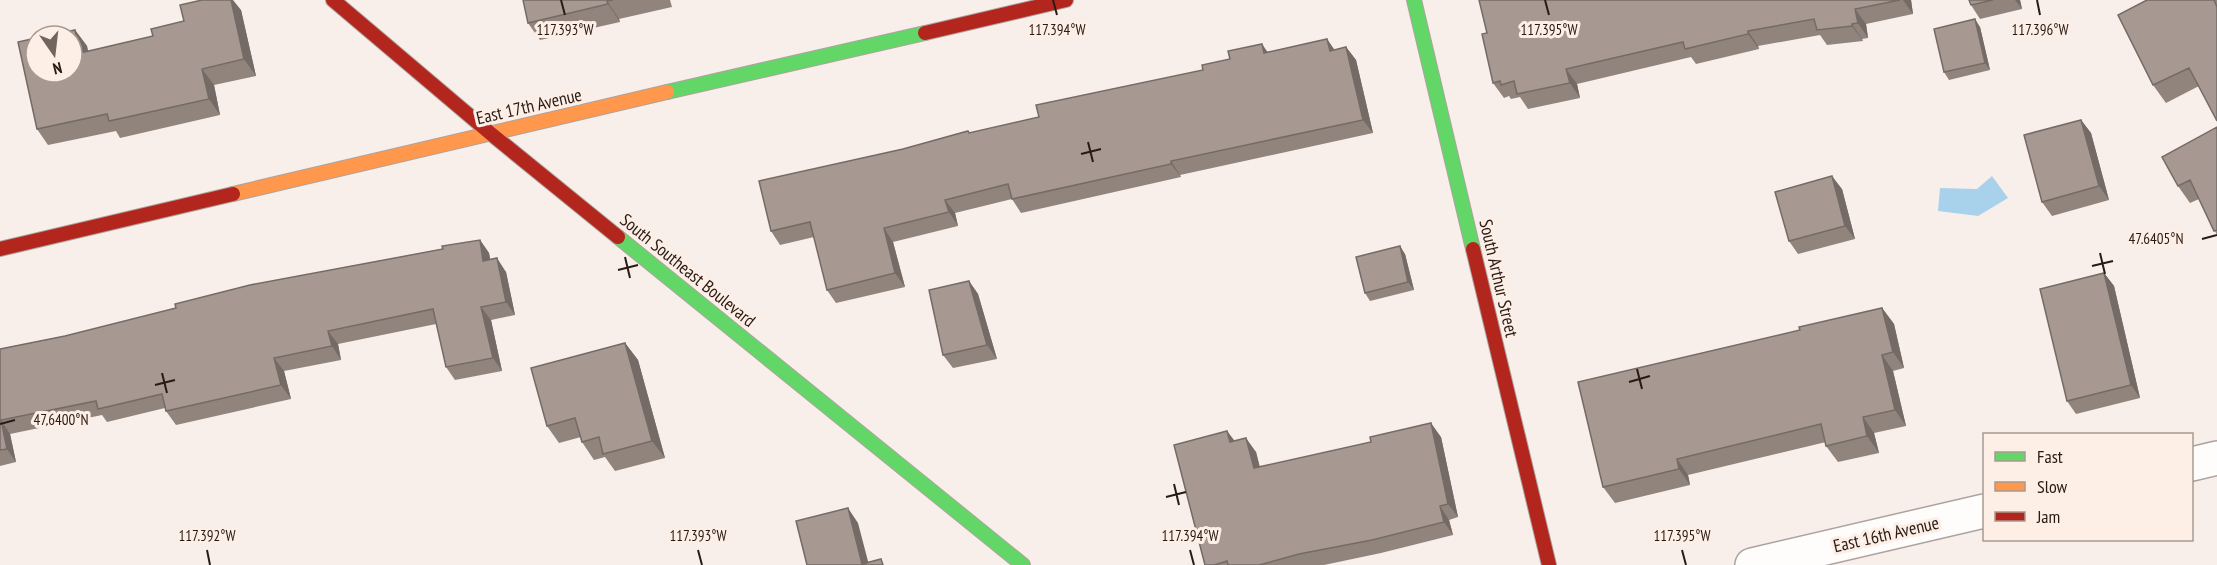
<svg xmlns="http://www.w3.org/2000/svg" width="2217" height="565" font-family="'PT Sans Narrow',sans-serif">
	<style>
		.water { fill: #a8d2ec }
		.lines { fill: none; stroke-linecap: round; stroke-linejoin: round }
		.street-casing { stroke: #ada39e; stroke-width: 36 }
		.fast-casing { stroke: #ada39e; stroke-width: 16 }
		.slow-casing { stroke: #ada39e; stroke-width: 16 }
		.jam-casing { stroke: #ada39e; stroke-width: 16 }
		.street { stroke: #fefdfc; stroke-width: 33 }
		.fast { stroke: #63d668; stroke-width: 14 }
		.slow { stroke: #ff974d; stroke-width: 14 }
		.jam { stroke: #b3261e; stroke-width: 14 }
		.wall { fill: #90847d }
		.shaded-wall { fill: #756b66 }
		.building { fill: #a79991; stroke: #756b66; stroke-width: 1.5 }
		.ticks { fill: none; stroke: #281b14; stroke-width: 2 }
		.labels { text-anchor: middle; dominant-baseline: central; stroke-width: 6; stroke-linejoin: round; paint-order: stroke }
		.street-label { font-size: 18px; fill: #281b14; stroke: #fdeee6 }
		.ticks-label { font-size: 15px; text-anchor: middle; fill: #281b14; stroke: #fdeee6; stroke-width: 6; stroke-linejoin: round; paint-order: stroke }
	</style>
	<rect width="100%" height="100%" fill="#f8efeb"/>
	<path class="water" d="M1992,176l16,22 -30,18 -40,-5 2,-23 37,1z"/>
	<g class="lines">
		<defs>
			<path id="street" d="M2192,464l25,-6
				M1752,565l232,-54"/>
			<path id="fast" d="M1414,0l59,249
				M667,92l258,-59
				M618,237l405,328"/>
			<path id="slow" d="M233,194l434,-102"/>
			<path id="jam" d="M333,0l157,133 128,104
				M925,33l141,-33
				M0,249l233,-55
				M1473,249l76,316"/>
		</defs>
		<use href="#street" class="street-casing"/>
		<use href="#fast" class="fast-casing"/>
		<use href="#slow" class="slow-casing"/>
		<use href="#jam" class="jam-casing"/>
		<use href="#street" class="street"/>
		<use href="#fast" class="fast"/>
		<use href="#slow" class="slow"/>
		<use href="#jam" class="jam"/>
	</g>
	<path class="wall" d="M523,0h147l2,7 -53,12 1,3 -80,18 -12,-17z
		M1479,0h432l2,14 -47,10 2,14 -6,1 1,2 -36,4 -7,-10 -62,11 1,3 -63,15 -5,-7 -114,27 3,14 -52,11 -8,-12 -9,2 -2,-3 -5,2 -11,-15 -6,-50z
		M1969,0h51l2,9 -42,10 -9,-14z
		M2147,0h70v121l-18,-35 -33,17 -13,-18z
		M241,10l15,66 -42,9 6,30 -100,23 -4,-7 -68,14 -11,-16 38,-99 12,16 1,6 65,-16z
		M1980,27l10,43 -41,10 -5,-8z
		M1327,39l7,11 12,-3 10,13 17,73 -193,42 1,2 -160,36 -9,-14 -57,14 3,13 -65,16 12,45 -69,16 -9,-13 -13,-53 -34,8 -9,-14 132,-82 136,-32 229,-65z
		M2081,120l10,13 18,67 -57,16 -10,-14z
		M2217,127v108l-18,-36 -9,4 -12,-17z
		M1842,189l13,50 -57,15 -9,-13z
		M480,240l9,13 1,6 16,13 9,43 -24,5 11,51 -47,9 -9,-13 -10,-43 -98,20 3,16 -57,11 7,28 -115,26 -10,-14 -1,-3 -58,14 -5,-7 -92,19 6,28 -16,4v-117l65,-13z
		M1405,254l9,36 -44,11 -5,-8z
		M2104,273l10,13 26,112 -64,16 -9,-13z
		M969,281l9,13 19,65 -44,9 -10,-13z
		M1882,308l12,16 10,44 -11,3 13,55 -32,7 5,20 -41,9 -12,-16v-4l-138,33 2,10 -75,18 -12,-16 197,-157z
		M625,343l13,17 27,98 -50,13 -10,-14 -11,3 -12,-18 -1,-5 -22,6 -12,-17z
		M1227,431l7,10 22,11 4,15 181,-30 17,80 -9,3 4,15 -72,18 -57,12h-119z"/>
	<path class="shaded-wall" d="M231,0h2l8,10 15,66 -12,-17z
		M1903,0h8l2,14z
		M2015,0h5l2,9z
		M607,1l12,18 1,3 -12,-18z
		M1855,9l11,15 2,14 -10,-15z
		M1975,19l5,8 10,43 -5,-7z
		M1852,24l10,15 1,2 -11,-15z
		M75,30l12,16 5,24 -12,-17z
		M1748,31l10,15 1,3 -11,-15z
		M1327,39l9,13 -6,-1z
		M1262,44l9,13 -7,-4z
		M1346,47l10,13 17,73 -10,-13z
		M202,69l12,16 6,30 -11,-16z
		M1566,69l11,15 3,14 -10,-15z
		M2081,120l10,13 18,67 -10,-14z
		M1171,161l9,14 1,2 -10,-13z
		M1832,176l10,13 13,50 -10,-13z
		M945,200l10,13 3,13 -9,-14z
		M884,228l9,14 12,45 -10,-14z
		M480,240l9,13 4,21 -10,-13z
		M1400,246l5,8 9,36 -6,-8z
		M497,258l9,14 9,43 -9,-13z
		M2104,273l10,13 26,112 -9,-13z
		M969,281l9,13 19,65 -10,-14z
		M481,307l10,13 11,51 -9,-13z
		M1882,308l12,16 10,44 -11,-16z
		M328,331l10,13 3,16 -9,-14z
		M625,343l13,17 27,98 -13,-17z
		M1882,355l11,16 13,55 -11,-16z
		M274,358l10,13 7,28 -10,-14z
		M1863,417l11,16 5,20 -12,-17z
		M1,420l9,14 6,28 -9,-13z
		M1431,423l10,14 17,80 -10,-13z
		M1227,431l10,13 -7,-2z
		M1246,438l10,14 7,30 -9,-14z
		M1677,459l11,16 2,10 -11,-16z
		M1440,506l9,14 4,15 -9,-13z
		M848,508l10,15 11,42 -7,-1z"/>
	<path class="building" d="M202,0h29l13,59 -42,10 7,30 -100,22 -2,-7 -70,15 -19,-87 18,-4v34h36v-36h-25l28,-6 5,23 73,-17 -2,-7 33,-8 -4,-16z
		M523,0h90l-6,1 1,3 -80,19z
		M1479,0h421l-45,9 3,14 -6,1v2l-35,4 -3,-11 -66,12v3l-63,15 -2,-7 -117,27 4,14 -53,11 -3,-13 -13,4 -1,-4 -7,2 -11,-49 5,-1z
		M1969,0h24l-22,5z
		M2147,0h67l3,7v114l-28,-53 -36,17 -35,-70z
		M1975,19l10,44 -41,9 -10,-43z
		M1327,39l3,12 16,-4 17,73 -192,41v3l-159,35 -4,-15 -63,16 4,12 -65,16 11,45 -68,17 -17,-68 -39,9 -12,-50 144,-32 65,-18 1,2 70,-16 -3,-12 167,-35 -1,-5 28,-6 -2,-8 34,-7 2,9z
		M2081,120l18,66 -57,16 -18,-67z
		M2217,127v103l-3,1 -24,-51 -12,6 -16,-29z
		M1832,176l13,50 -56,15 -14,-49z
		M480,240l3,21 14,-3 9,44 -25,5 12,51 -47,9 -13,-58 -105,22 4,15 -58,12 7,27 -115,26 -4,-17 -64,15 -2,-8 -95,19 6,29 -7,1v-101l65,-13 111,-28 -1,-4 75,-19 193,-36 -1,-3z
		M1400,246l8,36 -43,11 -9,-36z
		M2104,273l27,112 -64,16 -27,-112z
		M969,281l18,64 -44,10 -14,-65z
		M1882,308l11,44 -11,3 13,55 -32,7 4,19 -41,10 -5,-22 -144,35 2,10 -76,18 -25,-105 222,-52 -1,-3z
		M625,343l27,98 -49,13 -4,-17 -17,5 -7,-24 -28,8 -16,-58z
		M1431,423l17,81 -8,2 4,16 -72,18 -73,14 -40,11h-31l-1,-4 -13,4h-9l-31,-120 53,-14 3,11 16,-4 8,30 117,-26 -1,-5z
		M848,508l14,56 19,-5 2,6h-76l-11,-44z"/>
	<path class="ticks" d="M561,0l4,15M1053,0l4,15M1545,0l4,15M2037,0l3,15M1088,142l5,20M1081,154l20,-5M2202,239l15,-4M2100,253l5,21M625,257l5,21M2092,266l21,-5M618,270l20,-5M1637,369l5,20M162,373l5,20M1629,382l21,-6M155,385l20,-5M0,424l15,-4M1174,484l5,21M1166,497l20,-5M207,550l3,15M698,550l4,15M1190,550l4,15M1682,550l4,15"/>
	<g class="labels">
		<g class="street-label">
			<text transform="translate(529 106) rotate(-13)">East 17th Avenue</text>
			<text transform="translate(688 270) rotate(39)">South Southeast Boulevard</text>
			<text transform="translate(1499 278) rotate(77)">South Arthur Street</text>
			<text transform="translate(1886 534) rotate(-13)">East 16th Avenue</text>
		</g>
	</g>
	<g class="ticks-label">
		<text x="565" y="35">117.393°W</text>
		<text x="1057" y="35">117.394°W</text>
		<text x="1549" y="35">117.395°W</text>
		<text x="2040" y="35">117.396°W</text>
		<text x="2156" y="244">47.6405°N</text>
		<text x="61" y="425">47.6400°N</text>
		<text x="207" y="541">117.392°W</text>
		<text x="698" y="541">117.393°W</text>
		<text x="1190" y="541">117.394°W</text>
		<text x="1682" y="541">117.395°W</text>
	</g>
	<rect x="1983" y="433" width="210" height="108" fill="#fdeee6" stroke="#a89a92" stroke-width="1.5"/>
	<rect x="1995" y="452" width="30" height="9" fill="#63d668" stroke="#a89a92" stroke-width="1.5"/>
	<text x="2037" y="463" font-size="18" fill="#281b14">Fast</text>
	<rect x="1995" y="482" width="30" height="9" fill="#ff974d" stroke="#a89a92" stroke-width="1.5"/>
	<text x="2037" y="493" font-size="18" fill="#281b14">Slow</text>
	<rect x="1995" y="512" width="30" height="9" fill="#b3261e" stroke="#a89a92" stroke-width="1.5"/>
	<text x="2037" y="523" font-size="18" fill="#281b14">Jam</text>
	<g transform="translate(54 54) rotate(166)"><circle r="28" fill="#fdeee6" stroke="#a89a92" stroke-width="1.5"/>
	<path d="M0-4.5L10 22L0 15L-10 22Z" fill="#71655f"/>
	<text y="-9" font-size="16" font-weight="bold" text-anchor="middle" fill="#281b14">N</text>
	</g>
</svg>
